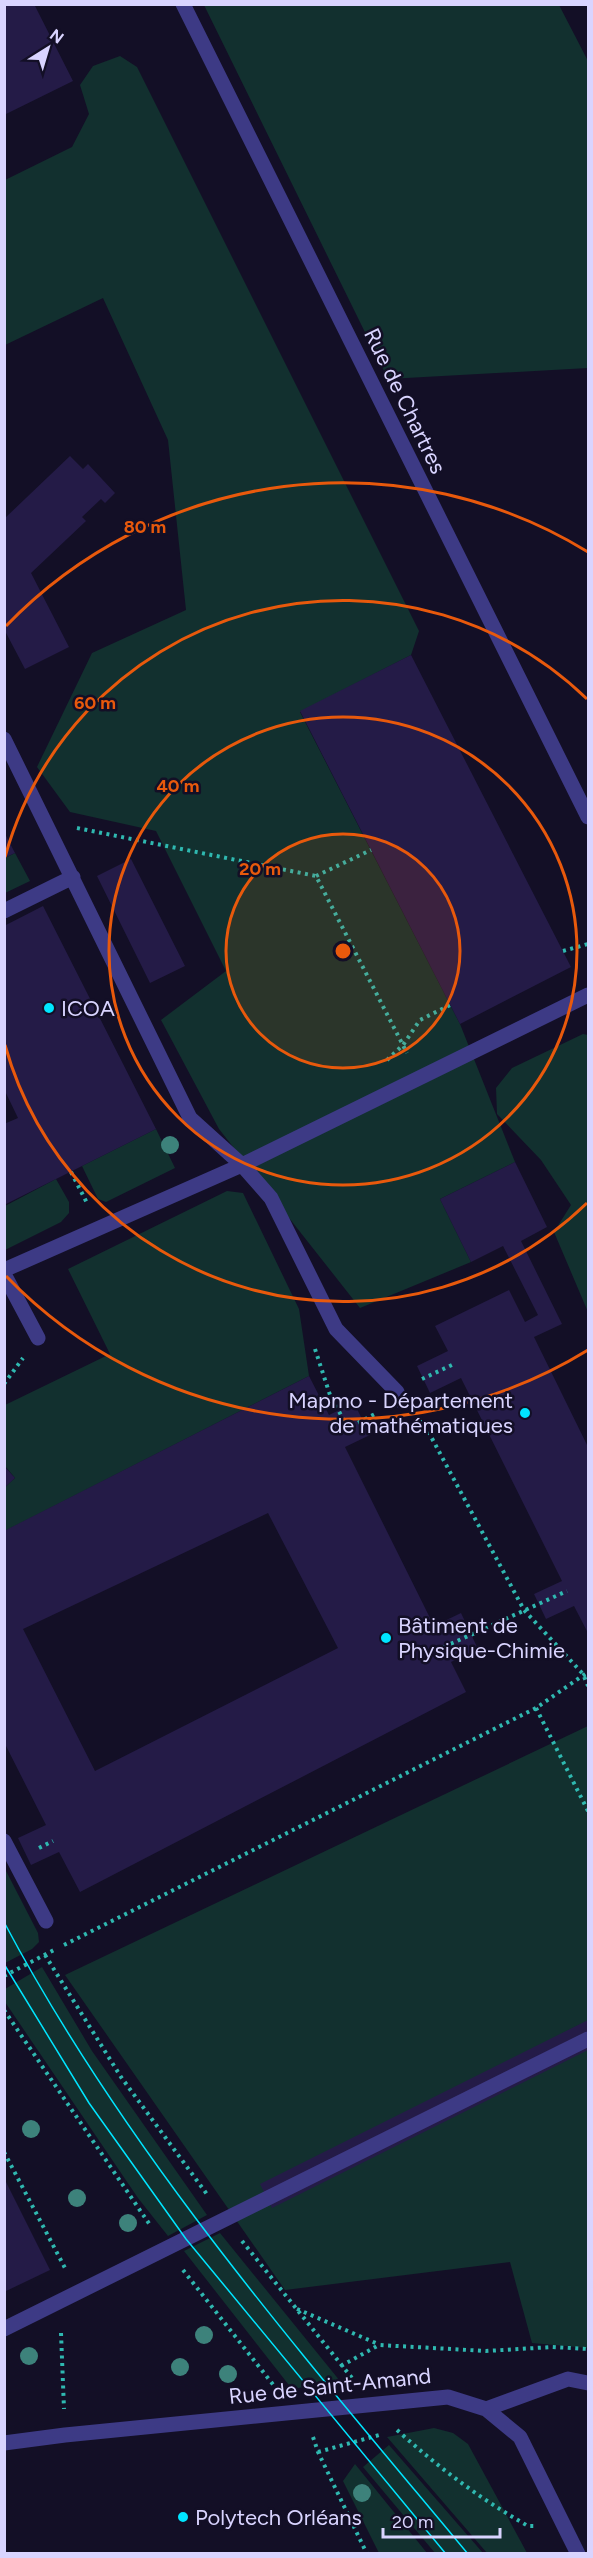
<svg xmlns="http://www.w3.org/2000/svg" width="593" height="2558" font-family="Figtree,sans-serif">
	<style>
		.green { fill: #12302f }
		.building { fill: #241b47; fill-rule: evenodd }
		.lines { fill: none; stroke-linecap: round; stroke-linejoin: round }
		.path { stroke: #2fb8b0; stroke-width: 4; stroke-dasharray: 3 4.5; stroke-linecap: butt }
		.service { stroke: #3d3a85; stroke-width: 15 }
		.minor { stroke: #3d3a85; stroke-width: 15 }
		.tram { stroke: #00e5ff; stroke-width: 1.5 }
		.tree { fill: #3d827b }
		.ring { fill: none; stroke: #e8590c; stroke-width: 3 }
		.poi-dot { fill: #00e5ff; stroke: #130f26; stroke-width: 2 }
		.labels { text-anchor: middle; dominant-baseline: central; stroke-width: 5; stroke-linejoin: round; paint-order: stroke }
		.street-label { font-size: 22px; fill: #d9d4ff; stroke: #130f26 }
		.poi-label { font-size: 22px; fill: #d9d4ff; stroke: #130f26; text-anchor: start }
		.centre { fill: #e8590c; stroke: #130f26; stroke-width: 3 }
		.ring-label { font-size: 18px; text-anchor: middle; font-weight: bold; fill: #e8590c; stroke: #130f26; stroke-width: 5; stroke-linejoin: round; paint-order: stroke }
	</style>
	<rect width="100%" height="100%" fill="#130f26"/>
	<path class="green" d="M204,5h355l29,56v307l-200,11z
		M120,56l17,11 282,564 -8,24 -111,57 160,312 55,138 -75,37 31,63 -111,46 -141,-179 -58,-109 65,-49 -70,-140 -86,-19 -33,-45 55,-114 94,-43 -18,-170 -65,-142 -98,47v-165l67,-33 17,-33 -9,-29 13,-19z
		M15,853l15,28 -25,12v-35z
		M583,1034l5,1v277l-34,-80 17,-27 -30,-45 -44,-46 -1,-26 16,-20z
		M156,1129l19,39 -69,34 -8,-3 -16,-33z
		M56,1179l13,23v11l-8,9 -56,28v-44z
		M227,1191l16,2 56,116 10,67 -304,155 -1,-43 11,-10 -10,-12v-61l105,-51 -42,-85z
		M588,1726v622l-56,-5 -22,-81 -225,28 -220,-315z
		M5,1869l33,64 1,9 -7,7 -27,14z
		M42,1967l50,84 115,164 -39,21 -30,-38 -133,-196v-13z
		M220,2233l120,148 -48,8 -108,-138z
		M434,2428l19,5 15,11 59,109h-40l-100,-116z
		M389,2445l94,108h-48l-72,-86z
		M355,2464l72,89h-48l-36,-72z"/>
	<path class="building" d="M4,4h30l39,77 -69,34z
		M70,456l13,13 5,-5 27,29 -10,10 -4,-4 -19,18 4,4 -55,52 38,74 -44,22 -21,-40v-110z
		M411,655l160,312 -111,57 -160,-313z
		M4,832l11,21 -11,5z
		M131,859l54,107 -35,17 -53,-107z
		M43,906l113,223 -152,76v-81l14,-6 -14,-29v-163z
		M515,1162l32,65 -26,14 41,83 -28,13 54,110v186l-14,-27 -28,13 -12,-25 28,-13 -101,-203 -31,15 -13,-27 31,-15 -13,-25 74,-36 16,32 13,-7 -35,-69 -32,16 -31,-63z
		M309,1376l20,39 25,-12 16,32 -25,12 89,179 27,-13 17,36 -27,13 15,30 -386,200 -21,-40 -28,13 -13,-27 28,-13 -42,-83v-211zM268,1513l70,135 -243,123 -72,-142z
		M4,1466l11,12 -11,10z
		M588,2020v30l-316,158 -12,-24z
		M4,2178l46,92 -46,22z"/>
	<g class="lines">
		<path class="path" d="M588,4v2
			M77,828l239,48 91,177
			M316,876l55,-26
			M563,951l25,-7
			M387,1060l16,-15 17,-25 30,-15
			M71,1172l16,31
			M315,1349l15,46 18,33
			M422,1379l32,-15
			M4,1384l19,-26
			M419,1420l9,11 96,179 59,64 5,12
			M338,1433l39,-20
			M444,1647l123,-56
			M536,1708l52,103
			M39,1848l14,-7
			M64,1945l472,-237 52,-36
			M45,1955l76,122 88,120
			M4,1976l50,-26
			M4,2010l146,215
			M4,2152l61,116
			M242,2241l110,137
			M183,2270l92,117
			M297,2309l81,35
			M61,2333l3,76
			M341,2366l38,-21 107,6 66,-4 36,2
			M397,2430c42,38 82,68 131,96h6
			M313,2437l5,15 49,102
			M318,2452l65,-18"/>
		<path class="service" d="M4,739l186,379 52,47 29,33 65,131 61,63 4,9
			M4,911l69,-34
			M4,1270l238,-105 346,-170
			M4,1274l34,64
			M4,1841l42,80
			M4,2329l584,-290
			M486,2409l82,-30 20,4
			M4,2443l61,-8 383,-38 38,12 34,28 58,117"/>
		<path class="minor" d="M183,4l405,813"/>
		<path class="tram" d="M4,1922c123,232 297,431 464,632
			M4,1964l85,139 97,136 260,315"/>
	</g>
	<g class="tree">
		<circle cx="170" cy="1145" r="9"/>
		<circle cx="31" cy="2129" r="9"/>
		<circle cx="77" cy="2198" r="9"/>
		<circle cx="128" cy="2223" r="9"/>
		<circle cx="204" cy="2335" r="9"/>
		<circle cx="29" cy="2356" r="9"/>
		<circle cx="180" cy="2367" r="9"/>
		<circle cx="228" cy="2374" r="9"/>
		<circle cx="362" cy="2493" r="9"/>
	</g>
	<circle cx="343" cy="951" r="117" fill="#e8590c" fill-opacity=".12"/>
	<g class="ring">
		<circle cx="343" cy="951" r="117"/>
		<circle cx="343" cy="951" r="234"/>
		<path d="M587 1203A351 351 0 0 1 5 1045M5 857A351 351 0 0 1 587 699"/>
		<path d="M588 1350A468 468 0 0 1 6 1276M6 626A468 468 0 0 1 588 552"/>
	</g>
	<g class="poi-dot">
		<circle cx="49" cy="1008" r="6"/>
		<circle cx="525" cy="1413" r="6"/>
		<circle cx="386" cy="1638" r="6"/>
		<circle cx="183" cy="2517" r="6"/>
	</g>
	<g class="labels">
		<g class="street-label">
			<text transform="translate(405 401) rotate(64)">Rue de Chartres</text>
			<text transform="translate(330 2386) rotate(-6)">Rue de Saint-Amand</text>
		</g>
		<g class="poi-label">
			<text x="61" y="1008">ICOA</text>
			<text x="513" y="1400" text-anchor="end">Mapmo - Département<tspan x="513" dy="25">de mathématiques</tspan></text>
			<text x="398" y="1625">Bâtiment de<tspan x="398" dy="25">Physique-Chimie</tspan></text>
			<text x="195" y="2517">Polytech Orléans</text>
		</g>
	</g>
	<circle cx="343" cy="951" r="9" class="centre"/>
	<g class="ring-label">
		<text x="145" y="533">80 m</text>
		<text x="95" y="709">60 m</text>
		<text x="178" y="792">40 m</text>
		<text x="260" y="875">20 m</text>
	</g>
	<rect width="593" height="2558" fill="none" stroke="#d9d4ff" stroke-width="12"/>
	<g transform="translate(48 48) rotate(37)" stroke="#130f26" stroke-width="4.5" paint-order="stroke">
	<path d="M0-4.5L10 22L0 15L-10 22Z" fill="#d9d4ff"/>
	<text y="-9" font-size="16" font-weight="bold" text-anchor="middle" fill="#d9d4ff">N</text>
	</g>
	<path d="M383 2528v9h117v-9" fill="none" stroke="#d9d4ff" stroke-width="3"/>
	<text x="392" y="2528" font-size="18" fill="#d9d4ff" stroke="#130f26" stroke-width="4.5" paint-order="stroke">20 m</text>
</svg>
